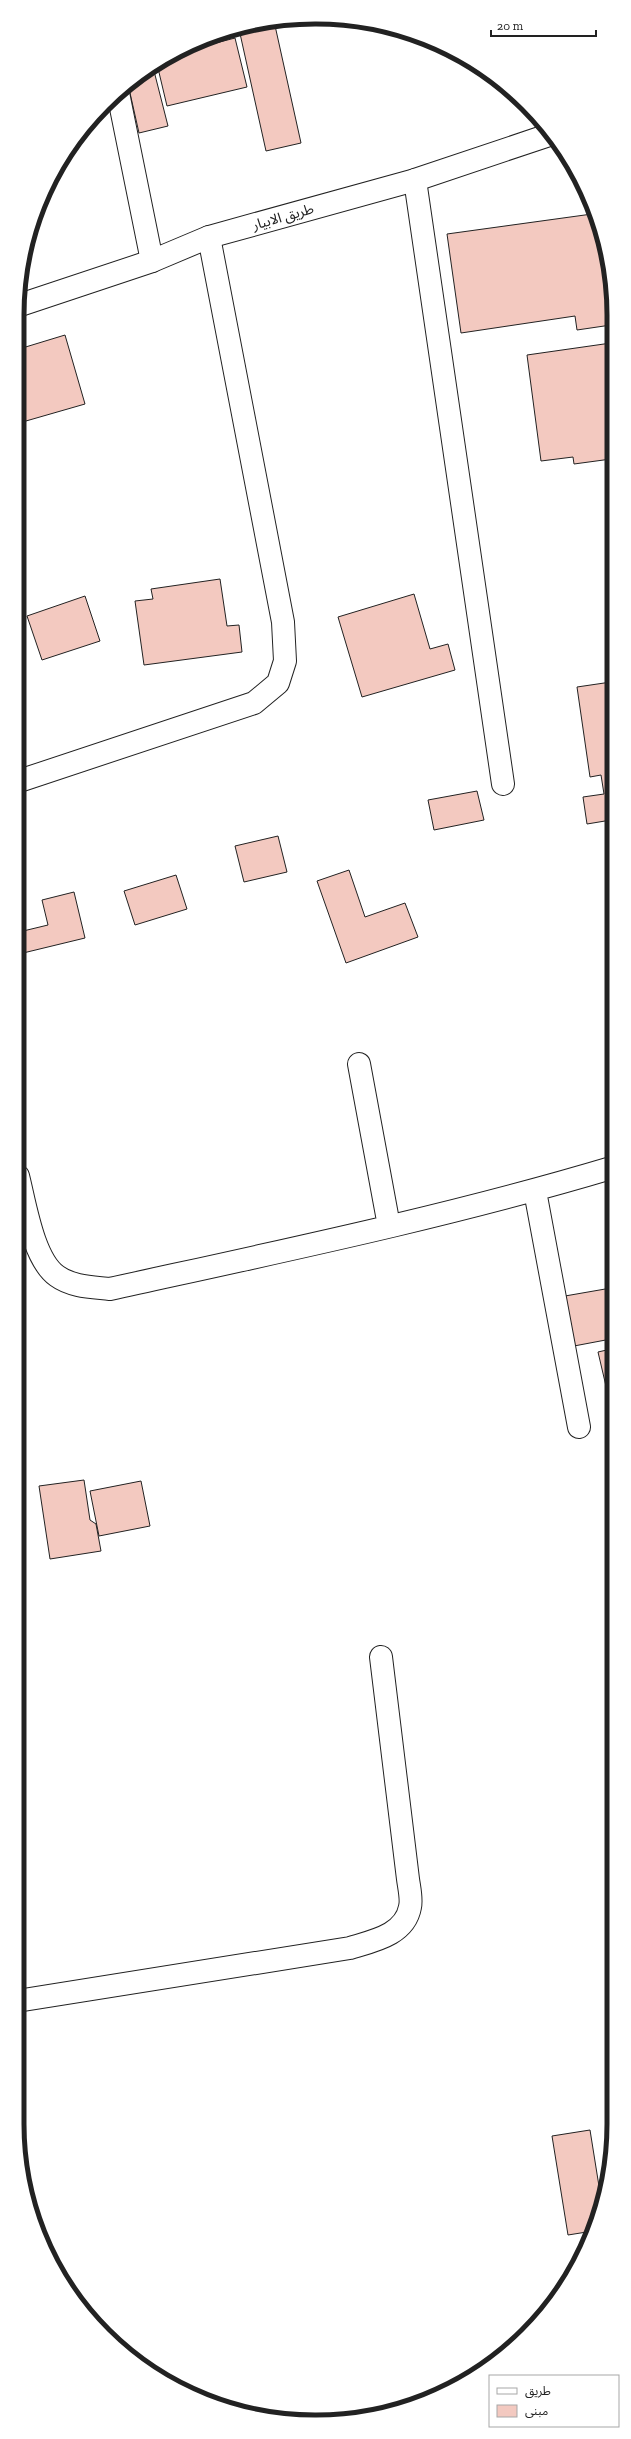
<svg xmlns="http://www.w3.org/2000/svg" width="631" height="2439" font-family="'Zilla Slab','Noto Sans Arabic',serif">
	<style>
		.building { fill: #f3c9c0; stroke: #222 }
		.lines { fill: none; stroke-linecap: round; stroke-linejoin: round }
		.minor-casing { stroke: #222; stroke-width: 24 }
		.major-casing { stroke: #222; stroke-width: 24 }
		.minor { stroke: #fff; stroke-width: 22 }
		.major { stroke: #fff; stroke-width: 22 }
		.labels { text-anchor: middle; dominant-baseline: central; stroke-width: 3; stroke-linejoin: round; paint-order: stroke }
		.street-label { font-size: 14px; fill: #222; stroke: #fff }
		.rim { fill: none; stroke: #222; stroke-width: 5 }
	</style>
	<rect width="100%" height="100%" fill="#fff"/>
	<path class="building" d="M274,21l27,122 -35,8 -27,-122z
		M235,38l12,49 -80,19 -10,-42 17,-10z
		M153,67l15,59 -29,7 -11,-49z
		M592,214l19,63v48l-34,5 -2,-14 -114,17 -14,-99z
		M65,335l20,69 -66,19v-74z
		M611,343v116l-37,5 -1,-7 -32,4 -14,-106z
		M220,579l7,47 12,-1 3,27 -98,13 -9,-64 18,-2 -2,-10z
		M414,594l16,55 18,-5 7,26 -93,27 -24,-80z
		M85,596l15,45 -58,19 -15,-44z
		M611,682v138l-24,4 -4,-27 21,-3 -3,-19 -11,2 -13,-90z
		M477,791l7,29 -50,10 -6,-30z
		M278,836l9,36 -43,10 -9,-36z
		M349,870l16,47 40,-14 13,34 -72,26 -29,-82z
		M176,875l11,34 -52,16 -11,-34z
		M74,892l11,46 -66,16v-22l29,-7 -6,-25z
		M611,1288v51l-37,7 -9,-50z
		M611,1349v50h-2l-11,-47z
		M84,1480l6,40 6,4 5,27 -51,8 -11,-73z
		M141,1481l9,45 -51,10 -9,-45z
		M590,2130l12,75 -9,26 -25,4 -16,-99z"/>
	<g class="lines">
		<defs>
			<path id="minor" d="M118,93l34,168
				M415,180l88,604
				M19,781l235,-78 24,-20 7,-22 -2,-39 -74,-385
				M359,1064l30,162
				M18,1176c7,27 15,83 39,100 15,11 36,11 53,13 168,-37 337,-72 501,-121
				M535,1191l44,236
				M17,2001l333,-53c23,-7 55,-13 60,-41 2,-8 -1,-20 -2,-28l-27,-222"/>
			<path id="major" d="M20,305l132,-44 57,-24 206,-57 134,-45"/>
		</defs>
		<use href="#minor" class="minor-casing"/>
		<use href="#major" class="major-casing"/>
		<use href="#minor" class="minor"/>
		<use href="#major" class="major"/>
	</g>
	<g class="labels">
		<g class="street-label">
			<text transform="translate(283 217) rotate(-16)">طريق الابيار</text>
		</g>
	</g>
	<path d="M0 0H631V2439H0ZM315 24H316A291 291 0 0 1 607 315V2124A291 291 0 0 1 316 2415H315A291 291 0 0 1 24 2124V315A291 291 0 0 1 315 24Z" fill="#fff" fill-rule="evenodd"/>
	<path class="rim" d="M315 24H316A291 291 0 0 1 607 315V2124A291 291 0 0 1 316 2415H315A291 291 0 0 1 24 2124V315A291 291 0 0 1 315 24Z"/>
	<rect x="489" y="2375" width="130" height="52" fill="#ffffff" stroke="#a7a7a7"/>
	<rect x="497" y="2388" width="20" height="6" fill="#ffffff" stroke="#a7a7a7"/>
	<text x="525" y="2395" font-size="12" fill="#222222">طريق</text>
	<rect x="497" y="2405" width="20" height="12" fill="#f3c9c0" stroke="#a7a7a7"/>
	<text x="525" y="2415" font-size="12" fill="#222222">مبنى</text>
	<path d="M491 30v6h105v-6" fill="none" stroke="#222222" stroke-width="2"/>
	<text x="497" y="30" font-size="12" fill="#222222" stroke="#ffffff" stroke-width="3" paint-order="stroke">20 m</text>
</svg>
